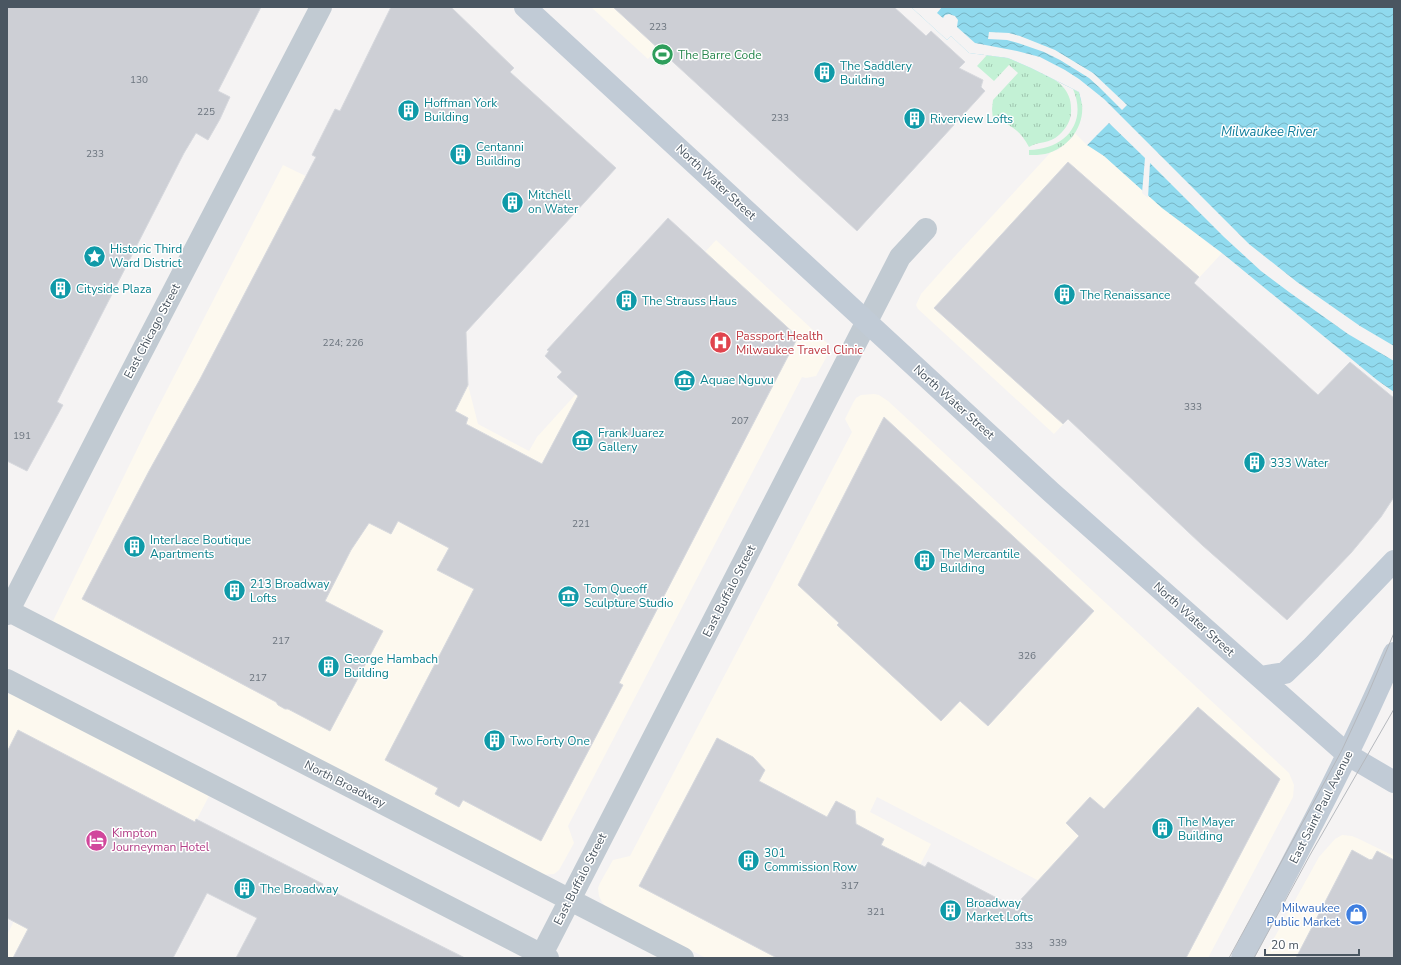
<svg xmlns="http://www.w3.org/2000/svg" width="1401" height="965" font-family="'Nunito Sans',sans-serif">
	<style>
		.commercial { fill: #fdf9ef }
		.grass { fill: url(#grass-tufts) }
		.water { fill: url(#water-waves) }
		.pier { fill: #f5f3f3 }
		.building { fill: #cdcfd5; stroke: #d7d9de }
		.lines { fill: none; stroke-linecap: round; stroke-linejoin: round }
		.street { stroke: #c1cad2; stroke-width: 22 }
		.secondary { stroke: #c1cbd6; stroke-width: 22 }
		.tram { stroke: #b5b8bd; stroke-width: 1 }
		.labels { text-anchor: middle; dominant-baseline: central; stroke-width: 3; stroke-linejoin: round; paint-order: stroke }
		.number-label { font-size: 10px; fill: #6b747e }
		.leisure-label { font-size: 12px; fill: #27864d; stroke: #fff; text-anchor: start }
		.culture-label { font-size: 12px; fill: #0d838f; stroke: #fff; text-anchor: start }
		.street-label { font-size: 12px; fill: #4a5661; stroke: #fff }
		.health-label { font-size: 12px; fill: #be3a42; stroke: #fff; text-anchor: start }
		.hotel-label { font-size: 12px; fill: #b23c85; stroke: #fff; text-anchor: start }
		.shop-label { font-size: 12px; fill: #366cbe; stroke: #fff; text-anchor: end }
		.water-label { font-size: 13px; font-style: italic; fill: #0c7c9b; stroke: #fff }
	</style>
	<defs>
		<pattern id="grass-tufts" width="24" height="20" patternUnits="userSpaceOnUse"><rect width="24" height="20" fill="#c3f1d5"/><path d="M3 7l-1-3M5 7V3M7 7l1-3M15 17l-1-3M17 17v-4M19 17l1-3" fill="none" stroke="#a0c6b0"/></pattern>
		<pattern id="water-waves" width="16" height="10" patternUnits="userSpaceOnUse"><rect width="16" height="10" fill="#90daee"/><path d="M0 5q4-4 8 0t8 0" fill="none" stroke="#78b4c4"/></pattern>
	</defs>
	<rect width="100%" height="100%" fill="#f5f3f3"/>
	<path class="commercial" d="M591,7h104l-47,52z
		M1075,133l12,12 17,11 106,89 12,8 -168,181 -136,-125 -2,-4 5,-11 24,-27 84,-91 22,-24 7,-2 15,-13z
		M283,165l33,16 150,139 2,65 10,39 51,27 8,-14 179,-197 111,103 2,8 -2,5 -11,20 -10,2 -4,-1 -234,449 6,17 -15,27 -5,4 -12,1 -489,-254 98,-200z
		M874,394l5,1 9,6 401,372 5,12 -1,12 -85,161h-20l-311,-161 -7,15 61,32 -60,114h-165l-100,-51 -4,-5 -3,-6 -1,-8 2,-5 13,-23 17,-4 222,-424 -7,-13 8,-16 3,-5 5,-3z
		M7,694l8,1 194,101 -84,162h-118v-23l7,-14 -7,-3z
		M1342,835l10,1 7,3 35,17v102h-131l56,-101 16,-18z"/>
	<path class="grass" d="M987,55c7,1 14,1 21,3 11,3 48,19 54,28 6,6 9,14 9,22 1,11 -4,20 -12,27 -9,9 -21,6 -30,12 -8,-15 -18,-24 -36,-27l-1,-11 1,-9 25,-27 -9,-8 -15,16 -17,-15z
		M1073,89l6,3c11,27 -7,56 -34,62 -5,1 -11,1 -16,1v-5c35,-1 59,-26 44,-61z"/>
	<path class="water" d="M911,7h483v385l-17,-12 -155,-127 -60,-45 -58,-52 -17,-11 21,-22 -27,-22 -2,-9 -48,-24 -23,-10 -39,-5 -18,-17 -4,4z"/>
	<path class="pier" d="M911,7h31l-5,6 6,5 2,-3 4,-1 6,2 3,4 -1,7 18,16 42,8 23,6 25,13 14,9 25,20 145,145 48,38 63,44 34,20v15l-46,-27 -59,-42 -28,-21 -37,-34 -74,-74 -2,35 -6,-5 3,-35 -36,-35 -22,22 -1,-2 19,-20 -23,-19 -3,-12 -48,-24 -23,-10 -39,-5 -18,-17 -4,4z
		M989,32l20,1 11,3 35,14 38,23 34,32 -5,5 -22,-22 -11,-10 -29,-18 -16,-8 -26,-9 -11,-3 -19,-1z"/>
	<path class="building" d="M7,7h254l-43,84 12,6 -10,22 -12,21 -12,-7 -12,20 -127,249 6,3 -36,66 -20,-10z
		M391,7h60l63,61 -4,4 106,96 -150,164 2,53 -13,26 13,7 -2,6 76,40 36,-68 -21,-19 5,-5 -17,-16 4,-5 -2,-1 121,-132 130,119 -179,346 4,2 -82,156 -78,-41 -4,7 -24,-13 3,-6 -53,-28 89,-171 -37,-19 12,-22 -51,-27 -7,13 -22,-11 -18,27 -26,51 58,30 -53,100 -42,-22h-3l-7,-4 -2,-3 -194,-103 67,-128 50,-90 117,-224 -4,-2 23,-46 5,2z
		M613,7h281l32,29 5,-5 34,31 -6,6 24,12 -2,7 4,4 -128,140z
		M1068,162l131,115 -5,6 124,112 32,-33 44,36v99l-13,20 -30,36 -64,67 -85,-75 -134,-126 -5,5 -129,-116z
		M884,417l210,194 -106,115 -28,-25 -19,20 -104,-96 2,-2 -41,-38z
		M1198,707l82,72 -94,179h-409l-138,-72 78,-148 36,19 12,13 -6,11 68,36 9,-16 19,10 1,13 28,15 -3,6 44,22 3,-5 86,45 65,-71 -13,-13 24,-26 14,12z
		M18,730l177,92 1,-3 127,65 -1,2 143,72h-229l21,-40 -50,-25 -34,65h-160l15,-29 -21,-11v-166z
		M1352,850l18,10 1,-1 1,1 5,-9 17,9v98h-98z"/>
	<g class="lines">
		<path class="street" d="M7,610l676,348
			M7,614l104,-203 210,-404
			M7,680l541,278
			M540,958l360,-701 26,-28"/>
		<path class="secondary" d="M525,7l369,340 157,145 116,103 181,160 46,27
			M1260,677l25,-4 26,-25 83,-87
			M1242,958c53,-101 107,-200 152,-305"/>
		<path class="tram" d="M1229,958l113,-208 26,-56 26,-61
			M1254,958l56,-103 84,-146"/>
	</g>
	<defs>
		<symbol id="stadium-disc" viewBox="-11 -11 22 22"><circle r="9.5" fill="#2e9e5b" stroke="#fff"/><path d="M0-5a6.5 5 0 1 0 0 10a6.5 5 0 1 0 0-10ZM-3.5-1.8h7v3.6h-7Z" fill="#fff"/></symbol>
		<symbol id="building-disc" viewBox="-11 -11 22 22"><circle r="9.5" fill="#0f9aa8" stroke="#fff"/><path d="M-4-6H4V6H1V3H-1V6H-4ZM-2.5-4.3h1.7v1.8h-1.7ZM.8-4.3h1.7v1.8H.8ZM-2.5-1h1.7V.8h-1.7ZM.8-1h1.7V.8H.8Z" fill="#fff"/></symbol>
		<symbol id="sight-disc" viewBox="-11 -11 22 22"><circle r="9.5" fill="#0f9aa8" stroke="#fff"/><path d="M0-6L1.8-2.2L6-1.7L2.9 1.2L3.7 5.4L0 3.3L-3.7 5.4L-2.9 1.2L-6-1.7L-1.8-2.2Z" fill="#fff"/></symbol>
		<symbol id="hospital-disc" viewBox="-11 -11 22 22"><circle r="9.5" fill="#e0444e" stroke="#fff"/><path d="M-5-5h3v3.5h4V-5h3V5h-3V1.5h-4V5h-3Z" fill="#fff"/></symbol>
		<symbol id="museum-disc" viewBox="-11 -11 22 22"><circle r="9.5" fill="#0f9aa8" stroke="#fff"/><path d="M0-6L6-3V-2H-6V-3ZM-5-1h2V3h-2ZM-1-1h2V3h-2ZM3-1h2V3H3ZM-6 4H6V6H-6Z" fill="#fff"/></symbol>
		<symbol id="hotel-disc" viewBox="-11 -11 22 22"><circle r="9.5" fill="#d1479c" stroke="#fff"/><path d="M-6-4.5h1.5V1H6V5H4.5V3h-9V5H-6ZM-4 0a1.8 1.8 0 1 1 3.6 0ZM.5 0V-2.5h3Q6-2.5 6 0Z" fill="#fff"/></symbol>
		<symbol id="shop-disc" viewBox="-11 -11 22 22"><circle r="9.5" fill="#3f7fe0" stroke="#fff"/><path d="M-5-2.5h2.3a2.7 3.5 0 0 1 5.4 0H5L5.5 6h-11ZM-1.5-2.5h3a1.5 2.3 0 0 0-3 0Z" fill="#fff"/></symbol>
	</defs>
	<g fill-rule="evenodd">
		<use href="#stadium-disc" x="650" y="42" width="25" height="25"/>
		<use href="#building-disc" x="812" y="60" width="25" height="25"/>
		<use href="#building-disc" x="396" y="98" width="25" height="25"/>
		<use href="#building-disc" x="902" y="106" width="25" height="25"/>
		<use href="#building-disc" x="448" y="142" width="25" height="25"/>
		<use href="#building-disc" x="500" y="190" width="25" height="25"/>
		<use href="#sight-disc" x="82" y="244" width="25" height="25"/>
		<use href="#building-disc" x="48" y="276" width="25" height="25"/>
		<use href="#building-disc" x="1052" y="282" width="25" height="25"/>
		<use href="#building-disc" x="614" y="288" width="25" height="25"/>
		<use href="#hospital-disc" x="708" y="330" width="25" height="25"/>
		<use href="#museum-disc" x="672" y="368" width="25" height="25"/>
		<use href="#museum-disc" x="570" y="428" width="25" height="25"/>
		<use href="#building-disc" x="1242" y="450" width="25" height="25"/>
		<use href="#building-disc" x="122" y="534" width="25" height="25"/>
		<use href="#building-disc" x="912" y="548" width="25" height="25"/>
		<use href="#building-disc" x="222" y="578" width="25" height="25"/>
		<use href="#museum-disc" x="556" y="584" width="25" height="25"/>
		<use href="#building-disc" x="316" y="654" width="25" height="25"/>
		<use href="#building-disc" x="482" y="728" width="25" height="25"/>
		<use href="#building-disc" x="1150" y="816" width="25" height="25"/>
		<use href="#hotel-disc" x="84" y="828" width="25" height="25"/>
		<use href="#building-disc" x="736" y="848" width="25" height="25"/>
		<use href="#building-disc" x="232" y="876" width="25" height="25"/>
		<use href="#building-disc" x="938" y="898" width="25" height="25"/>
		<use href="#shop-disc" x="1344" y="902" width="25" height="25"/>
	</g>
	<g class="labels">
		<g class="number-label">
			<text x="658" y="27">223</text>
			<text x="139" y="80">130</text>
			<text x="206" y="112">225</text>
			<text x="780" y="118">233</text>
			<text x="95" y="154">233</text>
			<text x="343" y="343">224; 226</text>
			<text x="1193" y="407">333</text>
			<text x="740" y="421">207</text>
			<text x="22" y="436">191</text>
			<text x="581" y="524">221</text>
			<text x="281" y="641">217</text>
			<text x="1027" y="656">326</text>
			<text x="258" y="678">217</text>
			<text x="850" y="886">317</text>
			<text x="876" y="912">321</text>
			<text x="1058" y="943">339</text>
			<text x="1024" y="946">333</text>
		</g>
		<g class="leisure-label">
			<text x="678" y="55">The Barre Code</text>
		</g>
		<g class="culture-label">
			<text x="840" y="66">The Saddlery<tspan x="840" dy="14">Building</tspan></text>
			<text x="424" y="103">Hoffman York<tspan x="424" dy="14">Building</tspan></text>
			<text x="930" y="119">Riverview Lofts</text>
			<text x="476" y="147">Centanni<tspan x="476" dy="14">Building</tspan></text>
			<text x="528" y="195">Mitchell<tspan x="528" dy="14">on Water</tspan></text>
			<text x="110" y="249">Historic Third<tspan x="110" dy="14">Ward District</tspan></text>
			<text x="76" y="289">Cityside Plaza</text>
			<text x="1080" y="295">The Renaissance</text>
			<text x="642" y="301">The Strauss Haus</text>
			<text x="700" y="380">Aquae Nguvu</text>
			<text x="598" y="433">Frank Juarez<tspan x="598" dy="14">Gallery</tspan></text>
			<text x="1270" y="463">333 Water</text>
			<text x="150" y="540">InterLace Boutique<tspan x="150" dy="14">Apartments</tspan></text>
			<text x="940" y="554">The Mercantile<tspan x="940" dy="14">Building</tspan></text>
			<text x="250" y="584">213 Broadway<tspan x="250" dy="14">Lofts</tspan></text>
			<text x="584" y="589">Tom Queoff<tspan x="584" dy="14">Sculpture Studio</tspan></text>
			<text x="344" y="659">George Hambach<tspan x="344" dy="14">Building</tspan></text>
			<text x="510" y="741">Two Forty One</text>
			<text x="1178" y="822">The Mayer<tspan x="1178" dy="14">Building</tspan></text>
			<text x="764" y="853">301<tspan x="764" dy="14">Commission Row</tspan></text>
			<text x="260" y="889">The Broadway</text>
			<text x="966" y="903">Broadway<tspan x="966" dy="14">Market Lofts</tspan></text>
		</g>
		<g class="street-label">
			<text transform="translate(716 182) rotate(43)">North Water Street</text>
			<text transform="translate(152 331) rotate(-62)">East Chicago Street</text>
			<text transform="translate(954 402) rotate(42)">North Water Street</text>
			<text transform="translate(729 591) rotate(-63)">East Buffalo Street</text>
			<text transform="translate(1194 619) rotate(42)">North Water Street</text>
			<text transform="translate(345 784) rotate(27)">North Broadway</text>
			<text transform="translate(1321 807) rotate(-63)">East Saint Paul Avenue</text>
			<text transform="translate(580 879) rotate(-63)">East Buffalo Street</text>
		</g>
		<g class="health-label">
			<text x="736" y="336">Passport Health<tspan x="736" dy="14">Milwaukee Travel Clinic</tspan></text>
		</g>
		<g class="hotel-label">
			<text x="112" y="833">Kimpton<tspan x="112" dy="14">Journeyman Hotel</tspan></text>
		</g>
		<g class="shop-label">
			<text x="1340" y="908">Milwaukee<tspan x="1340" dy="14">Public Market</tspan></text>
		</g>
		<g class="water-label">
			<text x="1269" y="132">Milwaukee River</text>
		</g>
	</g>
	<rect width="1401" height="965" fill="none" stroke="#4a5661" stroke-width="16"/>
	<path d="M1265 949v6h94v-6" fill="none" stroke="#4a5661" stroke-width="2"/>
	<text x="1271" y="949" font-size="12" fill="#4a5661" stroke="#ffffff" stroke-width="3" paint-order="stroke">20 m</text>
</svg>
